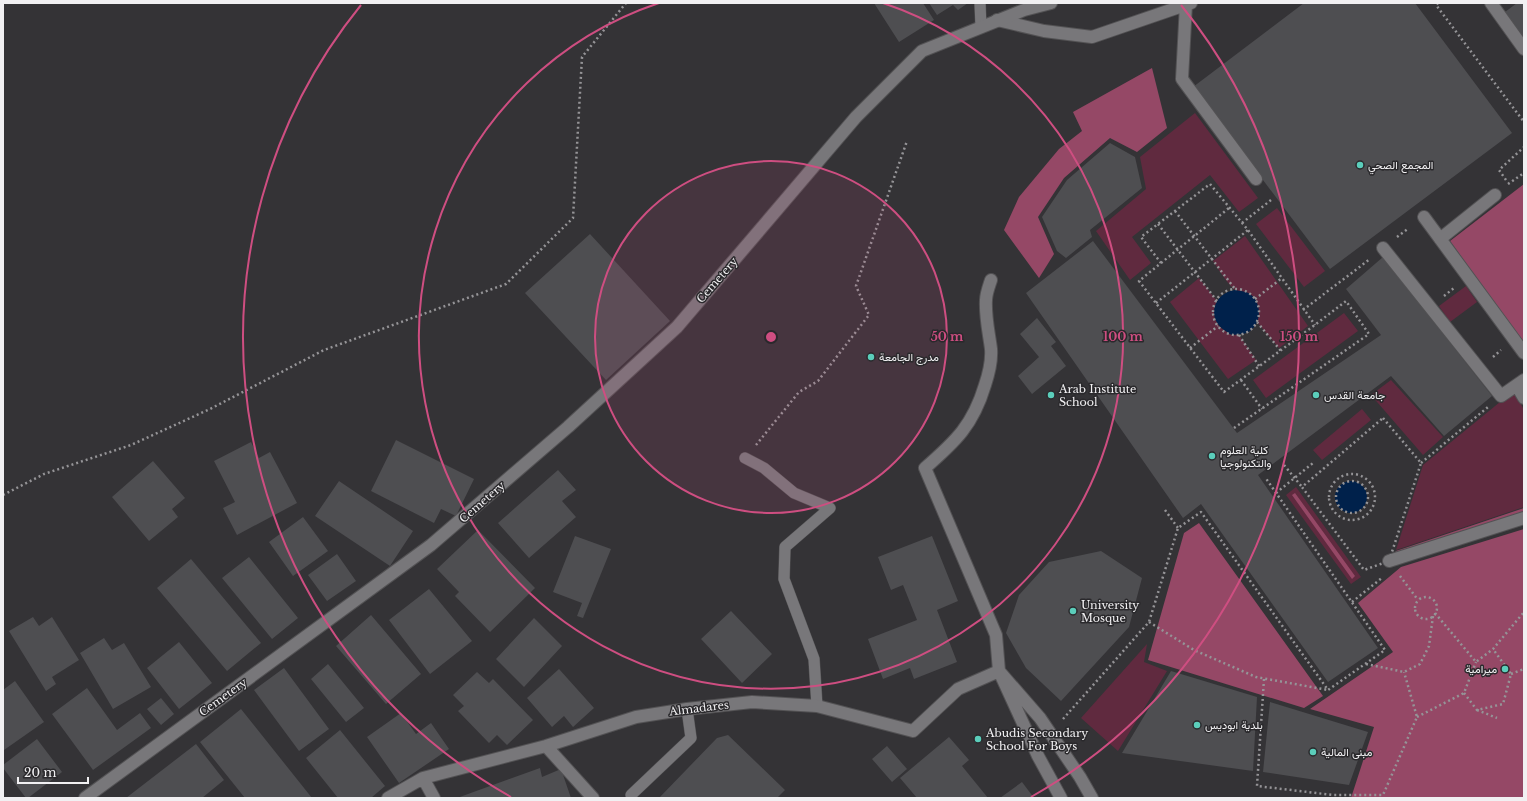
<svg xmlns="http://www.w3.org/2000/svg" width="1527" height="801" font-family="'Libre Baskerville',Vazirmatn,serif">
	<style>
		.green { fill: #602a3f }
		.forest { fill: #954866 }
		.water { fill: #00214b }
		.building { fill: #4e4e51 }
		.lines { fill: none; stroke-linecap: round; stroke-linejoin: round }
		.lane-casing { stroke: #535254; stroke-width: 12 }
		.street-casing { stroke: #535254; stroke-width: 14 }
		.secondary-casing { stroke: #535254; stroke-width: 14 }
		.path { stroke: #959497; stroke-width: 2.5; stroke-dasharray: 2 3; stroke-linecap: butt }
		.lane { stroke: #78777a; stroke-width: 11 }
		.street { stroke: #78777a; stroke-width: 12 }
		.secondary { stroke: #78777a; stroke-width: 12 }
		.ring { fill: none; stroke: #ce4e81; stroke-width: 2 }
		.poi-dot { fill: #5bcebb; stroke: #2a292c; stroke-width: 1.5 }
		.labels { text-anchor: middle; dominant-baseline: central; stroke-width: 3; stroke-linejoin: round; paint-order: stroke }
		.poi-label { font-size: 11px; fill: #f1f0f2; stroke: #2a292c; text-anchor: start }
		.street-label { font-size: 11px; fill: #f1f0f2; stroke: #2a292c }
		.centre { fill: #ce4e81; stroke: #2a292c; stroke-width: 2 }
		.ring-label { font-size: 12px; text-anchor: middle; font-weight: bold; fill: #ce4e81; stroke: #2a292c; stroke-width: 3; stroke-linejoin: round; paint-order: stroke }
	</style>
	<rect width="100%" height="100%" fill="#343336"/>
	<path class="green" d="M1195,113l63,85 -19,14 -29,-37 -78,62 19,26 -21,17 -34,-49 50,-42 -6,-32z
		M1277,208l48,63 -21,16 -48,-63z
		M1245,236l63,90 -29,22 -22,-26c3,-10 2,-23 -8,-28 -4,-3 -11,-2 -15,-5 -8,-7 -15,-19 -21,-28z
		M1199,278l18,23c-9,17 4,33 22,34l17,25 -28,19 -58,-77z
		M1466,286l11,16 -27,20 -11,-16z
		M1344,313l14,18 -92,67 -13,-18z
		M1391,380l52,57 -20,18 -52,-60z
		M1515,393l9,17v97l-128,43 27,-85 77,-63z
		M1362,409l9,11 -49,40 -9,-10z
		M1296,487l65,90 -10,7 -65,-89z
		M1147,644l-3,18 23,9 -49,80 -37,-33z"/>
	<path class="forest" d="M1152,68l15,60 -30,24 -27,-14 -46,40 -26,39 16,37 -15,24 -35,-48 15,-33 40,-48 23,-18 -9,-19z
		M1524,184v162l-74,-105z
		M1295,493l60,83 -3,3 -60,-84z
		M1524,508v7l-131,43 3,-7z
		M1199,523l124,173 -19,12 -156,-48 36,-127z
		M1524,529v269h-173l23,-71 -64,-18 83,-57 -35,-49 43,-36z"/>
	<path class="water" d="M1235,290c4,1 11,1 15,4 10,7 12,23 4,33 -3,4 -8,7 -13,7 -3,0 -7,1 -9,1 -3,-1 -6,-4 -8,-5 -18,-13 -10,-37 11,-40z
		M1335 497a16 16 0 1 1 32 0a16 16 0 1 1-32 0Z"/>
	<path class="building" d="M874,3h49l11,17 -35,22z
		M929,3h39l-10,7 -5,-5 -16,10z
		M1304,3h111l97,130 -182,136 -137,-182z
		M1517,3h7v35l-19,-26z
		M1110,143l25,14 7,31 -52,42 2,7 -26,21 -9,-7 -15,-34 25,-37z
		M590,234l80,87 -64,59 -81,-87z
		M1093,241l144,192 144,-98 -35,-46 37,-32 109,139 -48,40 -53,-60 -133,99 120,173 -50,34 -127,-178 -18,14 -157,-225z
		M1037,318l19,24 -5,4 15,20 -34,28 -14,-18 21,-19 -19,-23z
		M396,440l78,39 -18,37 -15,-7 -7,14 -63,-32z
		M251,442l8,16 11,-6 27,51 -60,32 -14,-27 12,-6 -21,-41z
		M153,461l32,37 -13,11 6,8 -29,24 -37,-44z
		M558,470l18,20 -14,11 14,16 -47,41 -31,-35z
		M339,481l74,50 -23,35 -75,-50z
		M303,517l25,34 -35,25 -24,-34z
		M478,530l57,58 -45,44 -35,-36 4,-4 -22,-23z
		M575,536l36,13 -28,69 -6,-2 5,-13 -29,-11z
		M932,536l26,65 -21,9 20,52 -43,17 -4,-11 -27,11 -15,-40 49,-19 -14,-35 -12,5 -13,-33z
		M1101,551l41,27 -13,49 -68,74 -35,-33 -20,-35 13,-38 30,-33z
		M337,554l19,27 -29,20 -19,-26z
		M249,557l49,61 -26,21 -50,-61z
		M191,559l70,84 -34,28 -70,-83z
		M429,589l43,52 -42,33 -41,-54z
		M731,611l41,43 -30,29 -41,-44z
		M371,615l50,59 -35,30 -50,-58z
		M33,617l6,9 13,-9 27,43 -27,17 4,7 -10,7 -37,-60z
		M534,618l28,28 -38,41 -28,-28z
		M104,638l8,12 12,-7 27,44 -38,22 -33,-56z
		M179,642l33,41 -33,26 -32,-41z
		M328,664l36,44 -18,14 -35,-43z
		M284,668l45,61 -30,22 -45,-61z
		M559,669l35,39 -21,19 -9,-11 -12,11 -25,-29z
		M1171,671l86,26 -4,74 -131,-18z
		M477,672l12,11 4,-4 40,41 -26,25 -10,-10 -8,8 -31,-32 6,-5 -11,-11z
		M15,681l29,41 -40,28 -1,-2v-58z
		M87,688l30,42 23,-17 11,15 -58,42 -41,-56z
		M161,698l13,16 -13,11 -14,-16z
		M1270,702l98,30 -19,53 -86,-13z
		M241,709l71,89h-67l-45,-56z
		M401,713l15,21 15,-11 18,26 -50,34 -32,-46z
		M340,730l45,56 -14,12h-33l-32,-40z
		M728,735l57,55 -8,8h-118l58,-60z
		M949,737l20,23 -7,6 26,32h-71l-17,-20z
		M37,739l25,33 -34,26h-2l-23,-30v-3z
		M196,744l28,36 -22,18h-76z
		M887,746l20,23 -15,13 -20,-23z
		M540,768l2,9 19,-8 10,29h-114z
		M1022,782l12,16h-34z"/>
	<g class="lines">
		<defs>
			<path id="lane" d="M980,3l1,24
				M745,458l19,10 30,25 36,15 -45,39 -1,32 30,80 3,47
				M631,795l60,-57 -4,-29"/>
			<path id="street" d="M1491,3l33,46
				M1186,4l-4,75 74,100
				M997,20l47,11 48,6 99,-34
				M1424,217l100,136
				M1440,239l55,-44
				M1383,248l118,148 23,-16
				M1517,386l7,12
				M1389,561l135,-43
				M546,746l47,52
				M423,778l11,20
				M388,798l35,-20 123,-32 90,-29 51,-8 65,-7 65,4 96,25 45,-42 41,-18 -3,-36 -71,-167c31,-27 48,-43 60,-83 4,-12 7,-23 6,-36 -2,-16 -6,-32 -5,-49 0,-6 3,-14 5,-20
				M1061,798l-23,-42 -39,-85 41,47 40,59 12,21"/>
			<path id="secondary" d="M85,798l346,-253 137,-118 109,-100 179,-210 66,-66 102,-41 27,-7"/>
		</defs>
		<use href="#lane" class="lane-casing"/>
		<use href="#street" class="street-casing"/>
		<use href="#secondary" class="secondary-casing"/>
		<path class="path" d="M1438,3l-2,2 88,117
			M1506,180l-7,-10 25,-23
			M1508,184l16,-11
			M1175,211l60,78
			M1242,223l29,-23
			M1158,224l59,77
			M1397,237l12,-9
			M1161,263l68,-55
			M1213 312a23 23 0 1 1 46 0a23 23 0 1 1-46 0Z
			M1444,296l10,-8
			M1255,299l27,-21
			M1156,303l92,-73
			M1303,310l67,-51
			M1257,322l24,29
			M1239,335l20,31
			M1190,348l28,-22
			M1493,357l8,-7
			M1241,380l21,29
			M1383,418l38,45 -32,98 -25,9 -62,-83z
			M1234,428l135,-94 -23,-33c-40,31 -81,61 -122,91l-85,-111 22,-18 -20,-26 69,-53 38,46 67,95
			M756,445l43,-53 19,-11 51,-66 -13,-29 51,-145
			M1421,463l67,-56
			M1284,465l18,22
			M1329 497a23 23 0 1 1 46 0a23 23 0 1 1-46 0Z
			M1336 497a16 16 0 1 1 32 0a16 16 0 1 1-32 0Z
			M1276,493l37,-30
			M3,495l41,-21 87,-29 79,-36 114,-59 182,-66 67,-66 9,-161 44,-54
			M1165,510l13,18
			M1400,576l18,24
			M1415 608a11 11 0 1 1 22 0a11 11 0 1 1-22 0Z
			M1352,602l31,-25
			M1435,613l41,49 17,-13 31,-37
			M1149,622l45,28 62,27 72,13
			M1366,664l38,8 16,-8 9,-18 4,-30
			M1511,674l13,-5
			M1264,679l-7,107 76,9h50l34,-78 -13,-45
			M1464,693l13,17 26,-6 8,-30 -18,-25
			M1477,710l20,8
			M1417,717l47,-24 12,-31
			M1063,719l86,-97 29,-94 23,-16 127,178 57,-40 -120,-173"/>
		<use href="#lane" class="lane"/>
		<use href="#street" class="street"/>
		<use href="#secondary" class="secondary"/>
	</g>
	<circle cx="771" cy="337" r="176" fill="#ce4e81" fill-opacity=".12"/>
	<g class="ring">
		<circle cx="771" cy="337" r="176"/>
		<path d="M883 3A352 352 0 1 1 659 3"/>
		<path d="M511 797A528 528 0 0 1 361 5M1181 5A528 528 0 0 1 1031 797"/>
	</g>
	<g class="poi-dot">
		<circle cx="1360" cy="165" r="4"/>
		<circle cx="871" cy="357" r="4"/>
		<circle cx="1051" cy="395" r="4"/>
		<circle cx="1316" cy="395" r="4"/>
		<circle cx="1212" cy="456" r="4"/>
		<circle cx="1073" cy="611" r="4"/>
		<circle cx="1505" cy="669" r="4"/>
		<circle cx="1197" cy="725" r="4"/>
		<circle cx="978" cy="739" r="4"/>
		<circle cx="1313" cy="752" r="4"/>
	</g>
	<g class="labels">
		<g class="poi-label">
			<text x="1368" y="165">المجمع الصحي</text>
			<text x="879" y="357">مدرج الجامعة</text>
			<text x="1059" y="389">Arab Institute<tspan x="1059" dy="13">School</tspan></text>
			<text x="1324" y="395">جامعة القدس</text>
			<text x="1220" y="450">كلية العلوم<tspan x="1220" dy="13">والتكنولوجيا</tspan></text>
			<text x="1081" y="605">University<tspan x="1081" dy="13">Mosque</tspan></text>
			<text x="1497" y="669" text-anchor="end">ميرامية</text>
			<text x="1205" y="725">بلدية ابوديس</text>
			<text x="986" y="733">Abudis Secondary<tspan x="986" dy="13">School For Boys</tspan></text>
			<text x="1321" y="752">مبنى المالية</text>
		</g>
		<g class="street-label">
			<text transform="translate(717 280) rotate(-49)">Cemetery</text>
			<text transform="translate(482 502) rotate(-41)">Cemetery</text>
			<text transform="translate(223 697) rotate(-36)">Cemetery</text>
			<text transform="translate(699 708) rotate(-7)">Almadares</text>
		</g>
	</g>
	<circle cx="771" cy="337" r="6" class="centre"/>
	<g class="ring-label">
		<text x="947" y="341">50 m</text>
		<text x="1123" y="341">100 m</text>
		<text x="1299" y="341">150 m</text>
	</g>
	<rect width="1527" height="801" fill="none" stroke="#f1f0f2" stroke-width="8"/>
	<path d="M18 777v6h70v-6" fill="none" stroke="#f1f0f2" stroke-width="2"/>
	<text x="24" y="777" font-size="12" fill="#f1f0f2" stroke="#2a292c" stroke-width="3" paint-order="stroke">20 m</text>
</svg>
